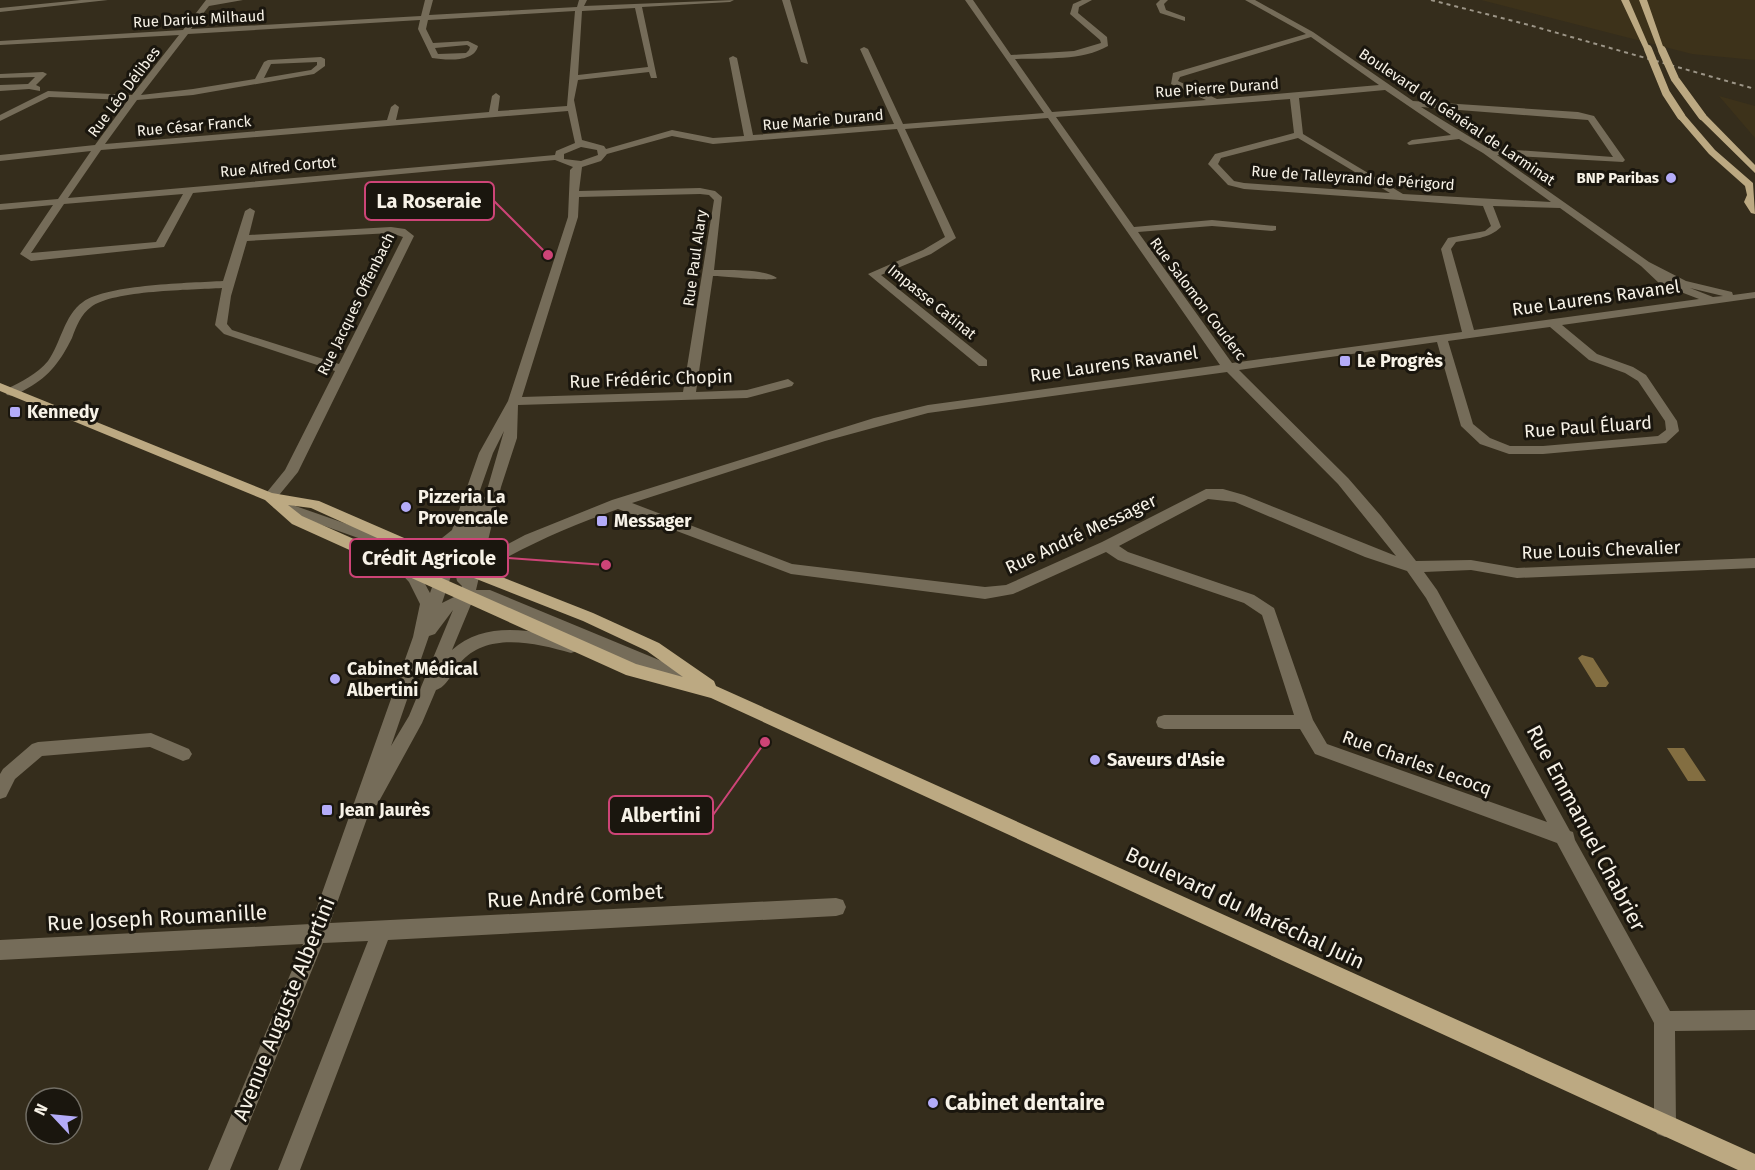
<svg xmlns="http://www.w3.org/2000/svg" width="1755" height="1170" font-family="'Fira Sans',sans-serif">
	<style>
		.built { fill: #3d321a }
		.water { fill: #836e41 }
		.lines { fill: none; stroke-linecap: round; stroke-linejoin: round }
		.minor { fill: #756c59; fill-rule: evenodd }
		.major { fill: #bca982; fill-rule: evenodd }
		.rail { stroke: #9c9587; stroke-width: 2; stroke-dasharray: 4 4; stroke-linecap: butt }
		.major-bridge { stroke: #bca982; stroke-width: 8 }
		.poi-dot { fill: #b4acf9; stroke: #1a160e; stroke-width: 2 }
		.labels { text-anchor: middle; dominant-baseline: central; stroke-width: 6; stroke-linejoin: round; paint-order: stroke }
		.far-street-label { font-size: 15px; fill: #f7f2e7; stroke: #1a160e }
		.far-poi-label { font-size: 15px; font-weight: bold; fill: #f7f2e7; stroke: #1a160e; text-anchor: end }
		.street-label { font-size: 18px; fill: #f7f2e7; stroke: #1a160e }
		.poi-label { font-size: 18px; font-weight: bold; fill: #f7f2e7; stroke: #1a160e; text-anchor: start }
		.near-street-label { font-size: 21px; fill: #f7f2e7; stroke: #1a160e }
		.near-poi-label { font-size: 21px; font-weight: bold; fill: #f7f2e7; stroke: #1a160e; text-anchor: start }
		.leader { fill: none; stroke: #cd4477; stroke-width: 2 }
		.callout-dot { fill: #cd4477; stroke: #1a160e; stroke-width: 2 }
		.callout { fill: #1a160e; stroke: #cd4477; stroke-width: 2 }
		.callout-label { font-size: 20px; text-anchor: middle; font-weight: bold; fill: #f7f2e7 }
	</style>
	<rect width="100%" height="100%" fill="#352d1c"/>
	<path class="built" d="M1481,0h274v60l-63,-6z
		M1719,96l36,10v32z"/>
	<path class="water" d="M1582,655l11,3 16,25 -3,4h-10l-18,-29z
		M1667,748h17l22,33h-18z"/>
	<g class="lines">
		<path class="minor" d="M81,0h27l-108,12v-4z
			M206,0h37l-34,6 -18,23 230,-13 4,-16h8l-4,15 148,-8 2,-7h8l-3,6 150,-6 -4,2 -88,5 15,71h-6l-2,-6 -71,8 -4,20 8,40 22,6 2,3 66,-19 41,8 31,-2 -15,-78 4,-2 4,2 16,77 141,-11 -34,-75 4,-2 4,2 35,75 141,-11 -79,-113h8l38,55 63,-4 27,-8 -1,-3 -30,-26 3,-10 9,-4h10l-13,7 -1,6 29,24 1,9c-26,15 -64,12 -93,13l37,53 154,-12 -35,-16 2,-11 133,-39 -61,-34h10l58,32 100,69 165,11 16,4 31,44 -2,2 -126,-7 152,107 37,19 46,11 1,3 22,-3v6l-193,27 35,29 36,13 13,8 31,46 2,10 -13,12 -123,11h-34l-29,-10 -19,-18 -24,-84 -198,28 109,108 33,38 35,45 55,-1 46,8 238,-10v10l-238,10 -46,-8 -47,2 13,18 133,241 3,1 2,8 95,171 85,-1v20l-80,1 1,95 -3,8 -8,3 -8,-3 -3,-8v-103l-97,-180 -242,-89 -15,-25h-136l-6,-2 -2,-5 2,-5 6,-2h130l-32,-100 -18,-12 -126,-43 -12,-8 -93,42 -28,5 -194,-25 -173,-65c-48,17 -94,37 -138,64l-4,17h14l215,89 2,5 -2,5 -6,2 -6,-2 -209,-89 -12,2 -20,48c33,-31 87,-20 125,-7l2,4 -2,4 -6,2c-35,-10 -84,-22 -111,10 -8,9 -13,24 -24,27l-14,33 -45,82 -6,2 -41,116 506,-25 7,2 3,7 -3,7 -7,2 -448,24 -88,230h-22l90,-229 -45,2 -93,227h-22l95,-226 -303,16v-20l311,-16 102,-287 7,-33 -11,-22 -14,-15 2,-4c17,-5 26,18 33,30l16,-46 -21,4 2,4 -7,5 -146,-52 -2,-3 2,-3h10l123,43 35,-7 10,-8 27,-77 29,-52 60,-184 2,-47 3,-3 -18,-7 -362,33 -29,54 -133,14 -11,-7 33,-49 -53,5v-6l58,-5 33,-48 -91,10v-6l95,-10 33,-45 -79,-3 -49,24v-6l48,-24 84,4 47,-60 -179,10v-4l183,-11zM635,8l13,59 -70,8 4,-64zM575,11l-8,95 -69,5 2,-15 -4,-3 -4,3 -3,16 -93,8 3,-13 -4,-3 -4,3 -4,13 -282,24 32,-44 56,-5 121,-21 11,-8v-7l-4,-2 -53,3 -4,2 -9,17 -62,10 -52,6 47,-61 232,-14 -2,9 14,29c14,2 42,5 46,-12l-10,-5 -35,2 -7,-14 2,-9zM1311,37l68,48 -162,14 -39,-18 2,-4zM467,45l3,2 -1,3 -3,3 -28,1 -3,-6zM317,62v3l-6,5 -47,8 7,-14zM1385,90l66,45 -39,5 -5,3 2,2 50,-6 24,14 68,49 -148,-8 -100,-60 -4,-36zM1290,99l4,34 -79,21 -7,10 2,2 18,19 16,4 239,17 8,20 -6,5 -37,7 -7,11 21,83 -230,31 -94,-131 74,-6 60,5 4,-1v-4l-64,-6 -78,7 -78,-110zM1421,107l167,13 25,37 -125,-9zM568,111l7,32 -19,8 -1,4 -487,43 33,-48zM1048,118l172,247 -292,40 -54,13 -262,82 -87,35 -41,22 17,-70 16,-49 1,-33 229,-7 45,-12 2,-3 -6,-4 -41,11 -51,2 17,-116c12,0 59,6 64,2 -12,-9 -47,-8 -63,-8l8,-73 -7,-6 -15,-3 -121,3 3,-24 19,-6 6,-7 65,-18 41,8 184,-15 48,108 -22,13 -55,24 111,92h8v-6l-106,-85 50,-21 25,-16 -51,-109zM1298,138l92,55 -146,-10 -10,-2 -16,-17 3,-6zM581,147l16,3 1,5 -17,6 -17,-2v-5zM183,194l-27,48 -125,11 33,-49zM700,194l9,1 5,5 -31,192 -161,5 56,-180 1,-20zM1493,206l67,2 81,58 19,18 39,15 -225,31 -23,-81 5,-7c16,-3 33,-3 45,-15zM1690,288l33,8 -10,1zM1550,327l39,33 36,13 13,8 27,40 1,9 -8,6 -115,10h-33l-20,-8 -17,-14 -25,-83zM1227,372l111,112 58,72 -152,-61 -21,-6h-17l-104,53 -96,43 -21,2 -193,-23 -160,-61 193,-62 103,-28zM504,431l-19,66 -7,-1 15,-43zM1208,499l27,3 130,55 42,14 19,27 121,224 -220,-78 -14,-24 -39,-112 -20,-13 -126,-43 -9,-6zM454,567l3,14 5,5 -2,8 -18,9zM453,610l-44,106 -18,30 38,-110 6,-2z
			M782,0h8l18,64 -7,-2z
			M1160,0h8l-4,4 2,6 19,7v4l-25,-8 -4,-9z
			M43,72l4,2 -11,11 4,2v4l-11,-2 -29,2v-6l28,-1 7,-7 -35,1v-4z
			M250,208l5,3 -6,24 142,-8 14,2 9,7 -116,236 -23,28h-10l-2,-3 22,-27 50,-99 -111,-37 -9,-9 7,-37c-30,2 -109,2 -131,19 -10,7 -15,20 -19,31 -11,22 -22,38 -44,50 -7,4 -13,9 -21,7l-2,-3 2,-3c14,-7 30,-15 41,-28 13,-18 16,-46 35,-59 25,-18 108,-19 140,-21l22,-70zM391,233l12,4 -64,127 -107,-34 -5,-6 4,-28 16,-55z
			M151,733l38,16 3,5 -3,5 -6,2 -33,-14 -108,9 -27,23 -9,18 -6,2v-25l3,-5 29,-25 6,-2z"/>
		<path class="major" d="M1621,0h8l22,51 -7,-2z
			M1639,0h8l18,52 -7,-2z
			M1678,114h6l31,36 38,33 2,31 -4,-1 -7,-11 3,-7 -2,-9 -36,-32 -31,-36z
			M1699,114h6l50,51v8l-56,-55z
			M0,383l272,110 47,8 99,43 175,69 66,30 55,38 2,5 1039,468v16h-17l-1027,-472 -85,-23 -334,-151 -27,-24 -265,-109zM288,505l23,3 97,44 175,69 64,30 36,26 -47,-13 -334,-148z"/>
		<path class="rail" d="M1431,0l98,25 226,64"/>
		<path class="major-bridge" d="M1648,49l18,44 15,23
			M1662,50l13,29 27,37"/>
	</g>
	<g class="poi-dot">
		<circle cx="1671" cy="178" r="6"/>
		<rect x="1339" y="355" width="12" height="12" rx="3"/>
		<rect x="9" y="406" width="12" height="12" rx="3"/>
		<circle cx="406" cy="507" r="6"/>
		<rect x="596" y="515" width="12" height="12" rx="3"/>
		<circle cx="335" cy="679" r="6"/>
		<circle cx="1095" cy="760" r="6"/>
		<rect x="321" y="804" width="12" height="12" rx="3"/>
		<circle cx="933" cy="1103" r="6"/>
	</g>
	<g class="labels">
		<g class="far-street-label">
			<text transform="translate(199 19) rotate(-3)">Rue Darius Milhaud</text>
			<text transform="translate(1217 88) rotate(-4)">Rue Pierre Durand</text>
			<text transform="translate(124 92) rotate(-53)">Rue Léo Délibes</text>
			<text transform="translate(1457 117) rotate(34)">Boulevard du Général de Larminat</text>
			<text transform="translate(823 120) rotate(-5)">Rue Marie Durand</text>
			<text transform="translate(194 126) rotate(-5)">Rue César Franck</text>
			<text transform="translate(278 167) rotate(-5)">Rue Alfred Cortot</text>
			<text transform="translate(1353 178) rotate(4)">Rue de Talleyrand de Périgord</text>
			<text transform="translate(695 258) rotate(-82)">Rue Paul Alary</text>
			<text transform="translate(1198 299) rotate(53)">Rue Salomon Couderc</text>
			<text transform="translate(932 302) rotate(39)">Impasse Catinat</text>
			<text transform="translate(356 304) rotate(-64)">Rue Jacques Offenbach</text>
		</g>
		<g class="far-poi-label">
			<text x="1659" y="178">BNP Paribas</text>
		</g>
		<g class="street-label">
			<text transform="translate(1596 298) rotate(-8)">Rue Laurens Ravanel</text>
			<text transform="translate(1114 364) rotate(-8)">Rue Laurens Ravanel</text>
			<text transform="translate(651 379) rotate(-2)">Rue Frédéric Chopin</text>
			<text transform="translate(1588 427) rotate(-4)">Rue Paul Éluard</text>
			<text transform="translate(1081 534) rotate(-25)">Rue André Messager</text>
			<text transform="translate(1601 550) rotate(-2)">Rue Louis Chevalier</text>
			<text transform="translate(1417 763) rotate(20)">Rue Charles Lecocq</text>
		</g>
		<g class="poi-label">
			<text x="1357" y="361">Le Progrès</text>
			<text x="27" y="412">Kennedy</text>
			<text x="418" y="497">Pizzeria La<tspan x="418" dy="21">Provencale</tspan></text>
			<text x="614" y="521">Messager</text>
			<text x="347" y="669">Cabinet Médical<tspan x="347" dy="21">Albertini</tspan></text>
			<text x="1107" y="760">Saveurs d'Asie</text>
			<text x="339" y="810">Jean Jaurès</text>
		</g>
		<g class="near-street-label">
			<text transform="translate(1586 828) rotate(62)">Rue Emmanuel Chabrier</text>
			<text transform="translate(575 896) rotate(-3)">Rue André Combet</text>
			<text transform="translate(1245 908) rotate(25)">Boulevard du Maréchal Juin</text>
			<text transform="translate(157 918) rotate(-3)">Rue Joseph Roumanille</text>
			<text transform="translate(284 1009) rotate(-68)">Avenue Auguste Albertini</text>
		</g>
		<g class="near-poi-label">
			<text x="945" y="1103">Cabinet dentaire</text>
		</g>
	</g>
	<path class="leader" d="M548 255L494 201M606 565L508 558M765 742L713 815"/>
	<g class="callout-dot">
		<circle cx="548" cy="255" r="6"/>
		<circle cx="606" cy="565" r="6"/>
		<circle cx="765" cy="742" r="6"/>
	</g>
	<g class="callout">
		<rect x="365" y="182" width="129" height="38" rx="6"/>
		<rect x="350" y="539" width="158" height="38" rx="6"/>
		<rect x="609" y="796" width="104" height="38" rx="6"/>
	</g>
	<g class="callout-label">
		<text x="429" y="208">La Roseraie</text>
		<text x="429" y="565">Crédit Agricole</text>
		<text x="661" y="822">Albertini</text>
	</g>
	<g transform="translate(54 1116) rotate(296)"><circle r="28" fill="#1a160e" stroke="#726e65" stroke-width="1.5"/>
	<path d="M0-4.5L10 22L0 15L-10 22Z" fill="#b4acf9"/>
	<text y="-9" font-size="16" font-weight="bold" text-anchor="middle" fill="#f7f2e7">N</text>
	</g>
</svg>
